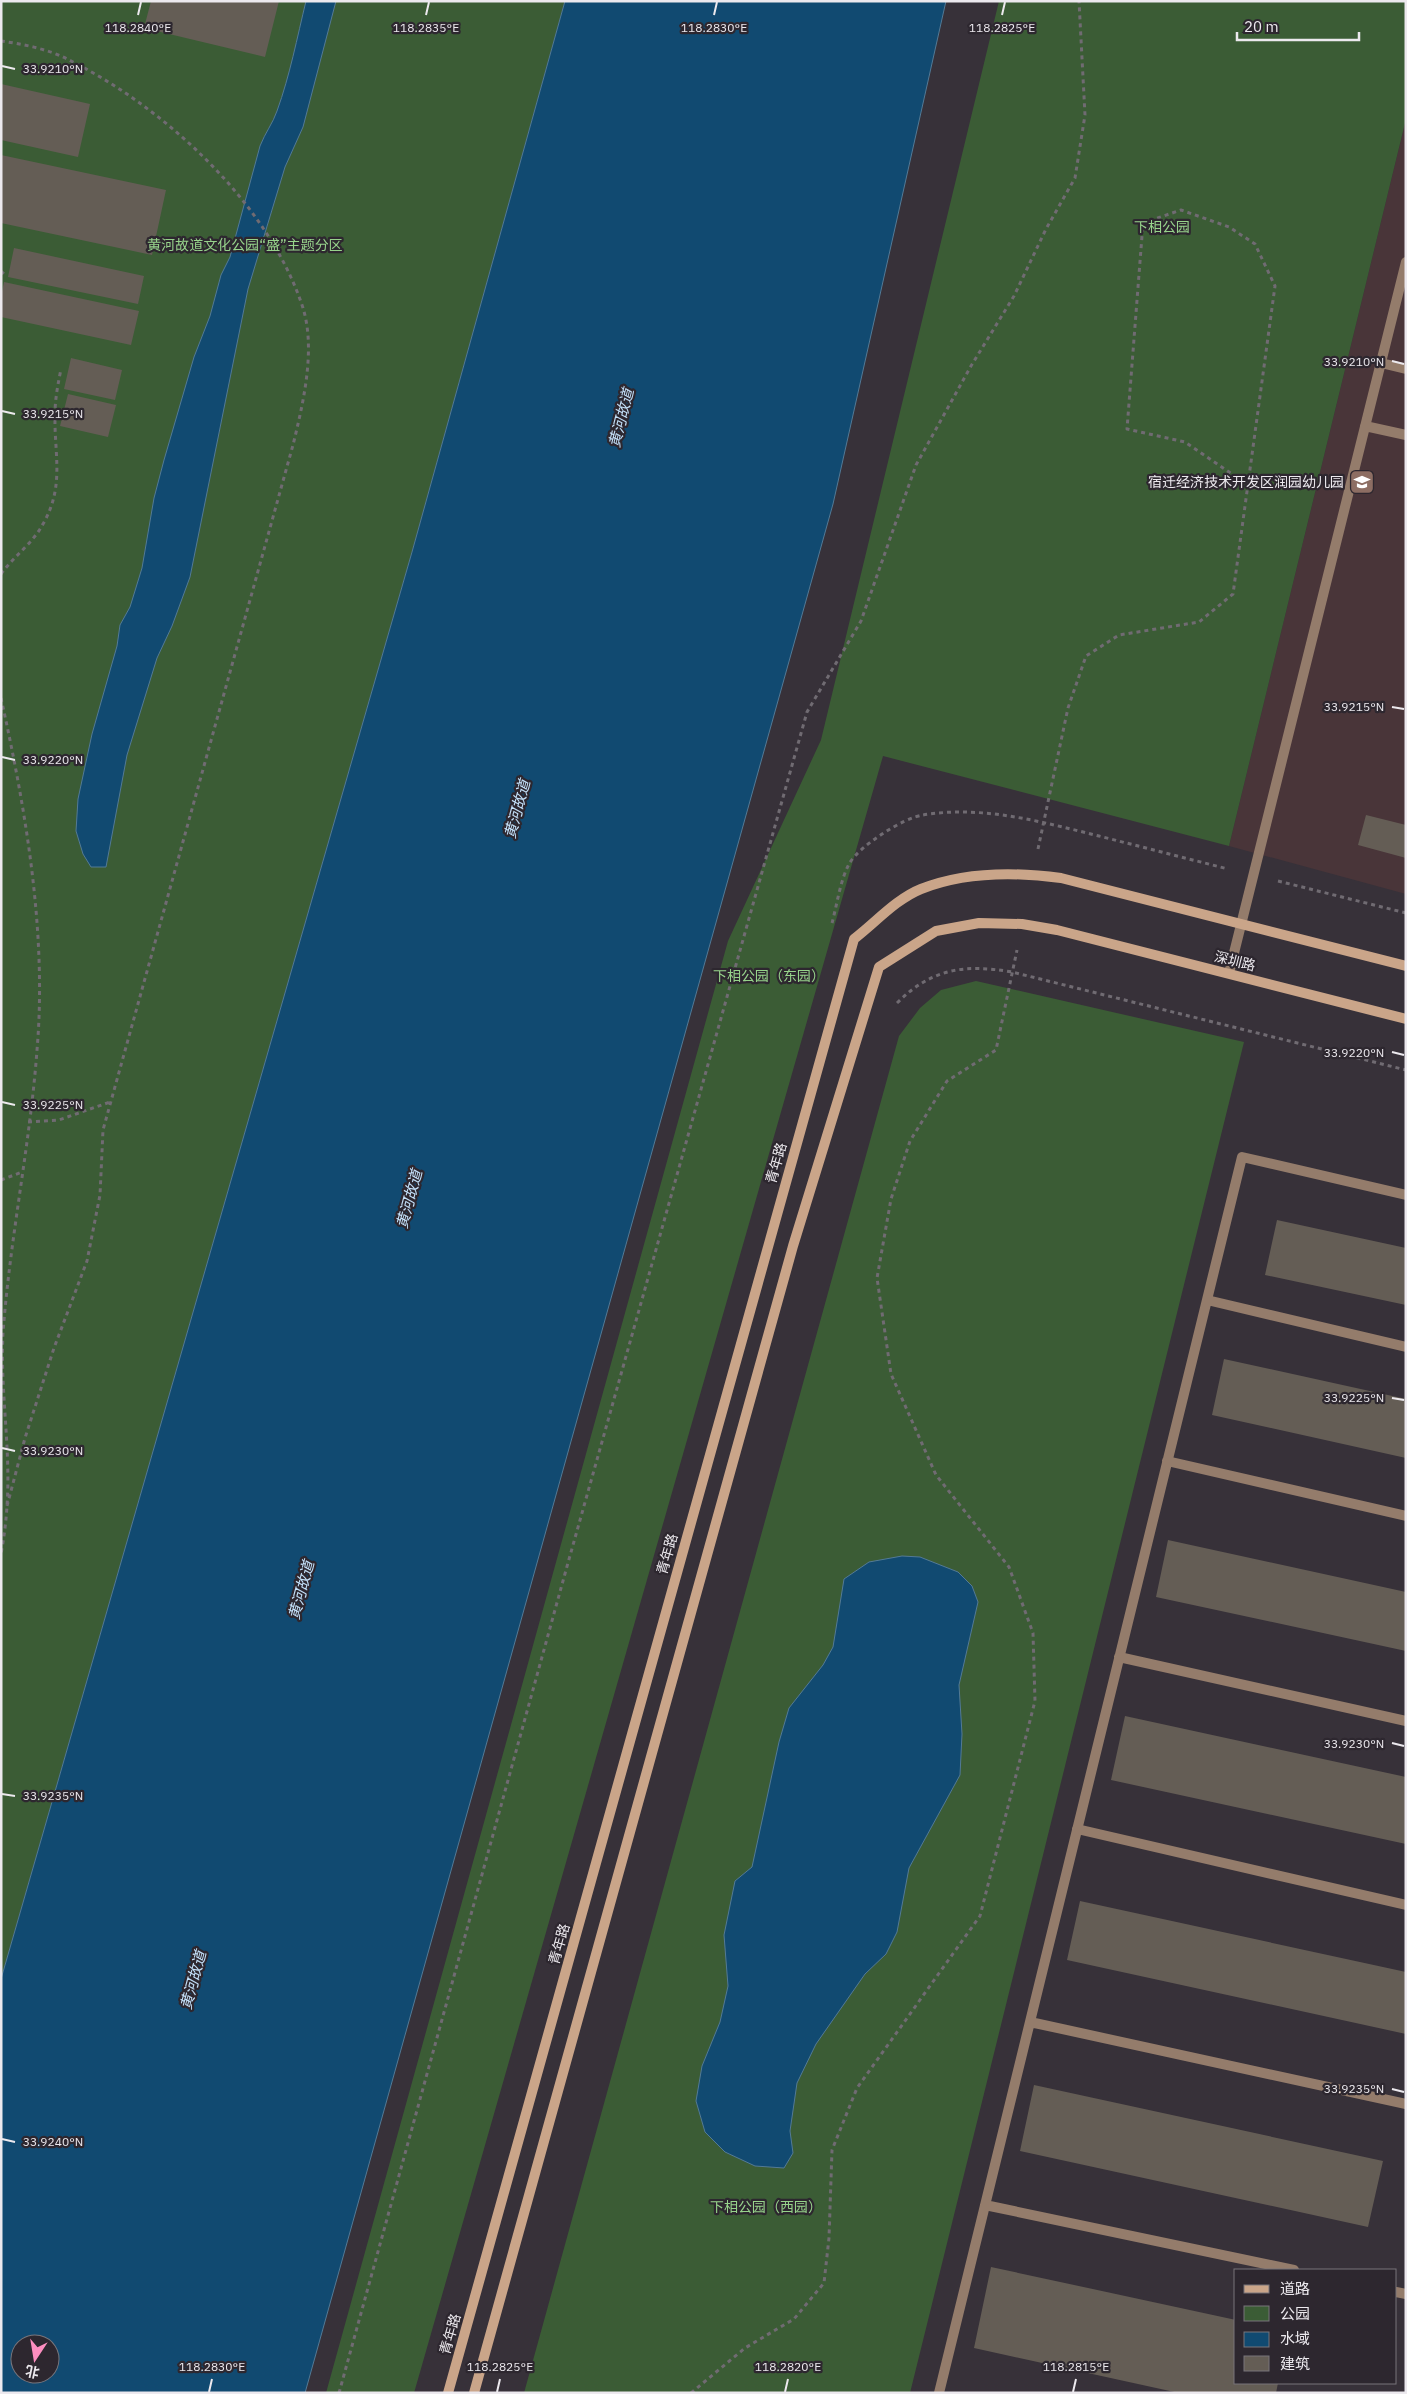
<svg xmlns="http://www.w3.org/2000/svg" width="1407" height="2394" font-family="'IBM Plex Sans','Noto Sans SC',sans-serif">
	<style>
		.education { fill: #493539 }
		.green { fill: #3b5c35 }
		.water { fill: #114a71; stroke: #537a96; fill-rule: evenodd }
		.building { fill: #645d55 }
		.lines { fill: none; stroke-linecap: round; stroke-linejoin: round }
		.path { stroke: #706b72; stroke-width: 3; stroke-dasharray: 4 4; stroke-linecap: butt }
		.lane { stroke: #947c6b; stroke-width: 10 }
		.secondary { stroke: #caa589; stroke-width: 10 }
		.ticks { fill: none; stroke: #ece9ee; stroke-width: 2 }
		.labels { text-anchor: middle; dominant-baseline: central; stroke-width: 4.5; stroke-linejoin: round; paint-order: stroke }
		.park-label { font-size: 14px; fill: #97d38b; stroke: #2d272f }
		.poi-label { font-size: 14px; fill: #ece9ee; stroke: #2d272f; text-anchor: end }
		.street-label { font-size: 14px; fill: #ece9ee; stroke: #2d272f }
		.water-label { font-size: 15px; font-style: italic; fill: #c4e1fa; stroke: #2d272f }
		.ticks-label { font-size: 12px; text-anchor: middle; fill: #ece9ee; stroke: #2d272f; stroke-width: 4.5; stroke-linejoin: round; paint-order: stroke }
	</style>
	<rect width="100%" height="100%" fill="#373139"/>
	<path class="education" d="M1406,119v775l-177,-48z"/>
	<path class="green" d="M1,1h564l-153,551 -411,1427z
		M999,1h407v118l-177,727 -346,-90 -469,1637h-88l402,-1452 93,-201z
		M976,981l268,61 -334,1351h-386l375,-1357 21,-28 21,-18z"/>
	<path class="water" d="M306,1h30l-33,126 -18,40 -37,122 -58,288 -18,49 -15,32 -30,97 -21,112h-15l-8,-13 -7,-23 2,-32 14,-65 25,-88 3,-21 10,-18 12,-39 12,-70 10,-38 30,-103 16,-41 11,-41 9,-18 30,-111c5,-13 13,-23 17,-35 13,-36 20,-73 29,-110z
		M565,1h381l-113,503 -528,1889h-304v-414l411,-1427zM20,2344h30v30h-30z
		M902,1556l18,1 38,15 14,14 6,16 -19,83 3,49 -2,41 -51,93 -12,64 -11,22 -21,20 -49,70 -19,39 -7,48 3,22 -9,15 -29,-2 -30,-14 -20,-20 -9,-31 6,-35 18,-44 8,-36 -4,-51 11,-54 17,-14 27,-125 10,-34 34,-43 10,-18 11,-68 25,-17z"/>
	<path class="building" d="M151,1h128l-14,56 -121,-29z
		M1,84l89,20 -12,53 -77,-17z
		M1,155l165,35 -14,65 -151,-32z
		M14,248l130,28 -6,28 -130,-27z
		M4,282l135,29 -8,34 -130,-28v-21z
		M71,358l51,12 -7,30 -51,-11z
		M68,394l48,11 -8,32 -48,-11z
		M1366,815l40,10v33l-48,-13z
		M1277,1220l129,28v57l-141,-30z
		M1224,1359l182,40v59l-194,-43z
		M1168,1540l238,52v59l-250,-54z
		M1125,1716l281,61v67l-295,-64z
		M1080,1901l326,71v62l-339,-74z
		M1034,2085l349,76 -15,66 -348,-76z
		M991,2267l245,53v63h42l-2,10h-97l-205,-45z"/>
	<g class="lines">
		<path class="path" d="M1,41c21,3 47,8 66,18 96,47 202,144 236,249 13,42 0,96 -10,137l-190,685 -3,65 -13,66 -33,87 -29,90 -18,68
			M1,271l3,3
			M1,574c13,-18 32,-31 42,-50 22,-38 11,-70 12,-110 0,-15 3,-30 6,-45
			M1,698c25,113 46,236 36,352 -7,95 -27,188 -34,283 -3,58 8,116 4,173 -1,16 -3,32 -6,48
			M1038,849l30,-141 18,-52 33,-21 80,-13 34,-28 42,-308 -20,-42 -26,-17 -48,-17 -38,13 -16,206 58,13 63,43
			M1278,881l128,32
			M832,923c5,-18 8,-42 17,-59 10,-18 54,-46 74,-49 60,-10 119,7 176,21 43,11 86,22 129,33
			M897,1003c35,-35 68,-39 115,-31l394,98
			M28,1122l31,-2 51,-18
			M1,1180l21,-8
			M339,2393l227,-823 241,-858 54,-91 55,-156 55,-99 43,-70 32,-67 29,-51 10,-63 -6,-114
			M691,2393l54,-45 49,-29 30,-36 5,-45 3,-88 25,-62 123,-172 55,-215 -2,-68 -24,-66 -73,-92 -45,-101 -14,-96 14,-79 19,-58 37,-60 49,-31 21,-100"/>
		<path class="lane" d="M1381,363l25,6
			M1365,426l41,9
			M1229,973l177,-711
			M1207,1300l199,47
			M1167,1461l239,55
			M1119,1657l287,64
			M1077,1829l329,76
			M1030,2022l376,82
			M985,2205l309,65
			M1396,2292l10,2
			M939,2393l303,-1236 164,38"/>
		<path class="secondary" d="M448,2393l406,-1454c21,-16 42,-40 67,-50 43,-17 95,-17 140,-11l345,88
			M474,2393l319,-1147 86,-279 57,-36 43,-8 43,1 35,6 349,89"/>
	</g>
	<path class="ticks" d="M138,15l3,-13M426,15l3,-13M714,15l3,-13M1002,15l3,-13M2,66l13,3M1392,361l12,3M2,411l13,3M1392,707l12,2M2,757l13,3M1392,1052l12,3M2,1102l13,3M1392,1398l12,2M2,1448l13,3M1392,1743l12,3M2,1794l13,2M1392,2089l12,3M2,2139l13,3M209,2392l3,-13M497,2392l3,-13M785,2392l3,-13M1073,2392l3,-13"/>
	<defs>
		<symbol id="school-square" viewBox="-11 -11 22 22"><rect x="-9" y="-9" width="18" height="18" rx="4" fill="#8d6e63" stroke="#2d272f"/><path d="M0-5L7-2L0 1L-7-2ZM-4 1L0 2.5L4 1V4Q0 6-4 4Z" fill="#fff"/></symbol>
	</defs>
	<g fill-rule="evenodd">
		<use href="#school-square" x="1348" y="468" width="28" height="28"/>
	</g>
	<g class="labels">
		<g class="park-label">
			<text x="1162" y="227">下相公园</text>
			<text x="245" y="245">黄河故道文化公园“盛”主题分区</text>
			<text x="769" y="976">下相公园（东园）</text>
			<text x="766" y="2207">下相公园（西园）</text>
		</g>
		<g class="poi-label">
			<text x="1344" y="482">宿迁经济技术开发区润园幼儿园</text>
		</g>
		<g class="street-label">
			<text transform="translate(1235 961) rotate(14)">深圳路</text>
			<text transform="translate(776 1163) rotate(-74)">青年路</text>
			<text transform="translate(667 1554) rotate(-74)">青年路</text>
			<text transform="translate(559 1944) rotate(-74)">青年路</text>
			<text transform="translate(450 2334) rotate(-74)">青年路</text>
		</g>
		<g class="water-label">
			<text transform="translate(621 418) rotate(-76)">黄河故道</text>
			<text transform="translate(517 809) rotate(-75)">黄河故道</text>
			<text transform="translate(409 1199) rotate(-75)">黄河故道</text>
			<text transform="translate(301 1590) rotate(-75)">黄河故道</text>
			<text transform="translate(193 1980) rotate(-75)">黄河故道</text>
		</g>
	</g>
	<g class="ticks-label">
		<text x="138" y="32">118.2840°E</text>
		<text x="426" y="32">118.2835°E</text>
		<text x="714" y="32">118.2830°E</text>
		<text x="1002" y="32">118.2825°E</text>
		<text x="53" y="73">33.9210°N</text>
		<text x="1354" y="366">33.9210°N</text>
		<text x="53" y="418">33.9215°N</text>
		<text x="1354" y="711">33.9215°N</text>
		<text x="53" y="764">33.9220°N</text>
		<text x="1354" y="1057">33.9220°N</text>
		<text x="53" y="1109">33.9225°N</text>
		<text x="1354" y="1402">33.9225°N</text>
		<text x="53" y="1455">33.9230°N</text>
		<text x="1354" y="1748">33.9230°N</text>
		<text x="53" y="1800">33.9235°N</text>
		<text x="1354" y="2093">33.9235°N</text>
		<text x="53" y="2146">33.9240°N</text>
		<text x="212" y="2371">118.2830°E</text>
		<text x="500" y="2371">118.2825°E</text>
		<text x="788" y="2371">118.2820°E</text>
		<text x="1076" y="2371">118.2815°E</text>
	</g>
	<rect width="1407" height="2394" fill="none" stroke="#ece9ee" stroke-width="5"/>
	<rect x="1234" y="2269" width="162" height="115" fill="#2d272f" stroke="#79757b"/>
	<rect x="1244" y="2285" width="25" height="8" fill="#caa589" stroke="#79757b"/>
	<text x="1280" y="2294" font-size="15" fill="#ece9ee">道路</text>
	<rect x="1244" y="2306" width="25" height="15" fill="#3b5c35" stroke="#79757b"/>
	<text x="1280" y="2319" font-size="15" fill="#ece9ee">公园</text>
	<rect x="1244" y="2332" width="25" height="15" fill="#114a71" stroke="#79757b"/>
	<text x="1280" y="2344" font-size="15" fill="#ece9ee">水域</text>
	<rect x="1244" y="2356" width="25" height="15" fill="#645d55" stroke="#79757b"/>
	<text x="1280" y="2369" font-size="15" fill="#ece9ee">建筑</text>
	<g transform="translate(35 2359) rotate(192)"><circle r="24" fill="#2d272f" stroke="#79757b"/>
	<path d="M0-4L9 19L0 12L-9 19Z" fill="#fd8ec0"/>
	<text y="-8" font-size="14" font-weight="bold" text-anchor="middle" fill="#ece9ee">北</text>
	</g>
	<path d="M1237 32v8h122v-8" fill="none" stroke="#ece9ee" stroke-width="2.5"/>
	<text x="1244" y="32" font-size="15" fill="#ece9ee" stroke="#2d272f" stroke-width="4" paint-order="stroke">20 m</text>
</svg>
